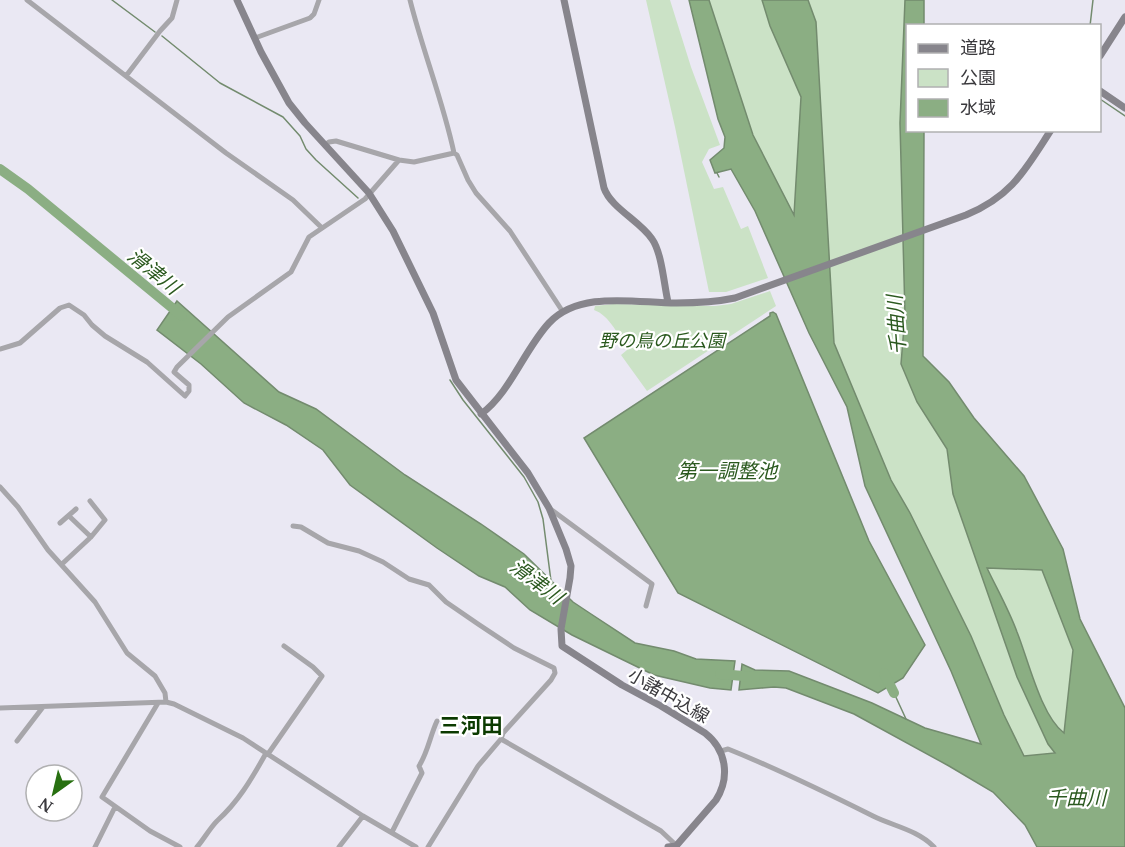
<svg xmlns="http://www.w3.org/2000/svg" width="1125" height="847" font-family="'Noto Serif','Noto Sans JP',serif">
	<style>
		.green { fill: #cbe2c6 }
		.water { fill: #8bae83; stroke: #738b6e; stroke-width: 1.5; fill-rule: evenodd }
		.lines { fill: none; stroke-linecap: round; stroke-linejoin: round }
		.stream { stroke: #738b6e; stroke-width: 1.5 }
		.river { stroke: #8bae83; stroke-width: 10 }
		.street { stroke: #a7a6aa; stroke-width: 5 }
		.secondary { stroke: #87858c; stroke-width: 7 }
		.labels { text-anchor: middle; dominant-baseline: central; stroke-width: 4.5; stroke-linejoin: round; paint-order: stroke }
		.park-label { font-size: 18px; font-style: italic; fill: #2a591e; stroke: #fff }
		.street-label { font-size: 18px; fill: #3a393d; stroke: #fff }
		.water-label { font-size: 20px; font-style: italic; fill: #2b591f; stroke: #fff }
		.quarter-label { font-size: 21px; font-weight: bold; fill: #0b3a00; stroke: #fff }
	</style>
	<rect width="100%" height="100%" fill="#eae8f3"/>
	<path class="green" d="M646,0h24l21,67 29,78 -11,4 -7,13 12,27 9,-2 18,42 7,-3 20,52 -42,14h-17l-34,-165z
		M709,0h53l8,26 31,71 -7,119 -41,-81z
		M808,0h97l-5,123 5,192 -4,49 16,38 30,47 6,45 64,182 31,68 8,9 -32,4 -20,-42 -33,-79 -61,-123 -19,-33 -57,-137 -18,-321z
		M770,291l6,15 -129,85 -26,-36 6,-5c-7,-13 -18,-35 -33,-40l1,-4 18,-2 102,2 16,-2z
		M986,567l56,3 31,80 -9,83c-24,-18 -35,-75 -48,-103 -9,-21 -20,-42 -30,-63z"/>
	<path class="water" d="M689,0h20l44,135 41,80 7,-118 -31,-71 -8,-26h46l8,22 18,321 57,137 19,33 61,123 33,79 20,41 31,-3 -7,-9 -31,-67 -64,-183 -6,-45 -30,-47 -16,-38 4,-49 -5,-192 5,-123h19v25l-16,1v104l16,1 -1,225 26,26 25,36 50,58 39,73 17,70 45,89v139h-88l-12,-22 -32,-33 -44,-26 -95,-52 -68,-26 -12,-1 -35,3 3,-26 13,6 34,1 83,32 53,25 56,16 -30,-73 -86,-185 -18,-79 -38,-74 -54,-122 -24,-42 -16,4 -5,-13 14,-12 1,-11 -7,-18zM987,568l55,2 31,80 -9,83c-23,-17 -36,-74 -47,-101 -8,-22 -20,-43 -30,-64z
		M177,301l102,91 37,17 89,66 76,49 43,30 49,48 15,10 47,31 39,8 22,8 39,2 -4,29 -21,-2 -56,-13 -82,-40 -42,-25 -25,-23 -26,-11 -42,-28 -87,-63 -27,-35 -37,-25 -42,-22 -43,-39 -44,-34z
		M773,312l3,2 93,227 56,104 -22,33 -25,15 -200,-100 -94,-155 186,-122v-3z"/>
	<g class="lines">
		<path class="stream" d="M112,0l43,32
			M1090,26l3,-26
			M162,36l58,47 63,34 17,19 6,13 10,11 42,38
			M1100,99l25,17
			M717,173l2,4
			M450,380l13,20 61,77 14,25 5,17 8,62
			M894,693l12,26"/>
		<path class="river" d="M0,169l28,20 154,127
			M884,673l10,20
			M720,674l35,3"/>
		<path class="street" d="M27,0l199,153 67,47 28,27
			M410,0c13,52 33,101 44,153l3,2 11,25 8,13 34,38 53,81
			M255,38l55,-20 4,-4 5,-14
			M126,76l34,-45 12,-13 5,-18
			M325,145l4,-3 7,-1 63,19
			M0,349l20,-6 40,-35 9,-3 15,10 8,10 13,11 42,26 38,34 4,-5v-6l-15,-13 3,-5 51,-50 63,-45 18,-35 56,-38 34,-39 15,2 40,-9
			M0,487l18,20 30,43 47,52 32,51 28,23 10,17 1,9
			M549,508l103,76 -6,22
			M69,516l22,21
			M60,523l16,-14
			M293,526l8,1 27,16 31,8 24,11 26,17 20,6 17,17 32,22 36,24 40,20 1,5 -4,7 -48,53 -2,6 160,92 16,15
			M62,564l29,-27 14,-17 -15,-19
			M158,703l-56,94 48,34 30,16
			M0,708l166,-6 8,2 69,34 120,78 53,31
			M17,741l26,-34
			M721,751l7,-2c50,20 97,43 145,67 20,10 45,14 61,31
			M392,832l30,-59 -3,-7c9,-14 11,-30 18,-45
			M95,847l20,-40
			M197,847c7,-8 13,-19 20,-26 21,-19 34,-41 48,-66l3,-1 54,-78 -9,-9 -29,-21
			M339,847l24,-31
			M428,847l50,-81 23,-27"/>
		<path class="secondary" d="M237,0l24,52 28,51 16,20 64,70 24,38 40,82 23,67 72,93 21,35 17,41 5,17 -1,12 -9,51 1,17 60,39 39,21 44,27c22,17 25,45 11,67l-40,46 -8,1
			M564,0l40,188c7,20 36,33 48,51 10,14 12,46 16,63
			M1100,56l25,-39
			M1100,91l25,17
			M481,414c29,-21 43,-64 68,-91 31,-33 87,-20 127,-20 20,0 40,-1 59,-5l231,-83c46,-19 59,-45 85,-85"/>
	</g>
	<g class="labels">
		<g class="park-label">
			<text x="662" y="340">野の鳥の丘公園</text>
		</g>
		<g class="street-label">
			<text transform="translate(669 695) rotate(30)">小諸中込線</text>
		</g>
		<g class="water-label">
			<text transform="translate(154 271) rotate(39)">滑津川</text>
			<text transform="translate(896 325) rotate(-94)">千曲川</text>
			<text x="727" y="470">第一調整池</text>
			<text transform="translate(537 581) rotate(37)">滑津川</text>
			<text x="1076" y="797">千曲川</text>
		</g>
		<g class="quarter-label">
			<text x="471" y="725">三河田</text>
		</g>
	</g>
	<rect x="906" y="24" width="195" height="108" fill="#ffffff" stroke="#b0b0b1" stroke-width="1.5"/>
	<rect x="918" y="44" width="30" height="9" fill="#87858c" stroke="#b0b0b1" stroke-width="1.5"/>
	<text x="960" y="54" font-size="18" fill="#3a393d">道路</text>
	<rect x="918" y="69" width="30" height="18" fill="#cbe2c6" stroke="#b0b0b1" stroke-width="1.5"/>
	<text x="960" y="84" font-size="18" fill="#3a393d">公園</text>
	<rect x="918" y="99" width="30" height="18" fill="#8bae83" stroke="#b0b0b1" stroke-width="1.5"/>
	<text x="960" y="114" font-size="18" fill="#3a393d">水域</text>
	<g transform="translate(54 793) rotate(214)"><circle r="28" fill="#ffffff" stroke="#b0b0b1" stroke-width="1.5"/>
	<path d="M0-4.5L10 22L0 15L-10 22Z" fill="#287011"/>
	<text y="-9" font-size="16" font-weight="bold" text-anchor="middle" fill="#3a393d">N</text>
	</g>
</svg>
